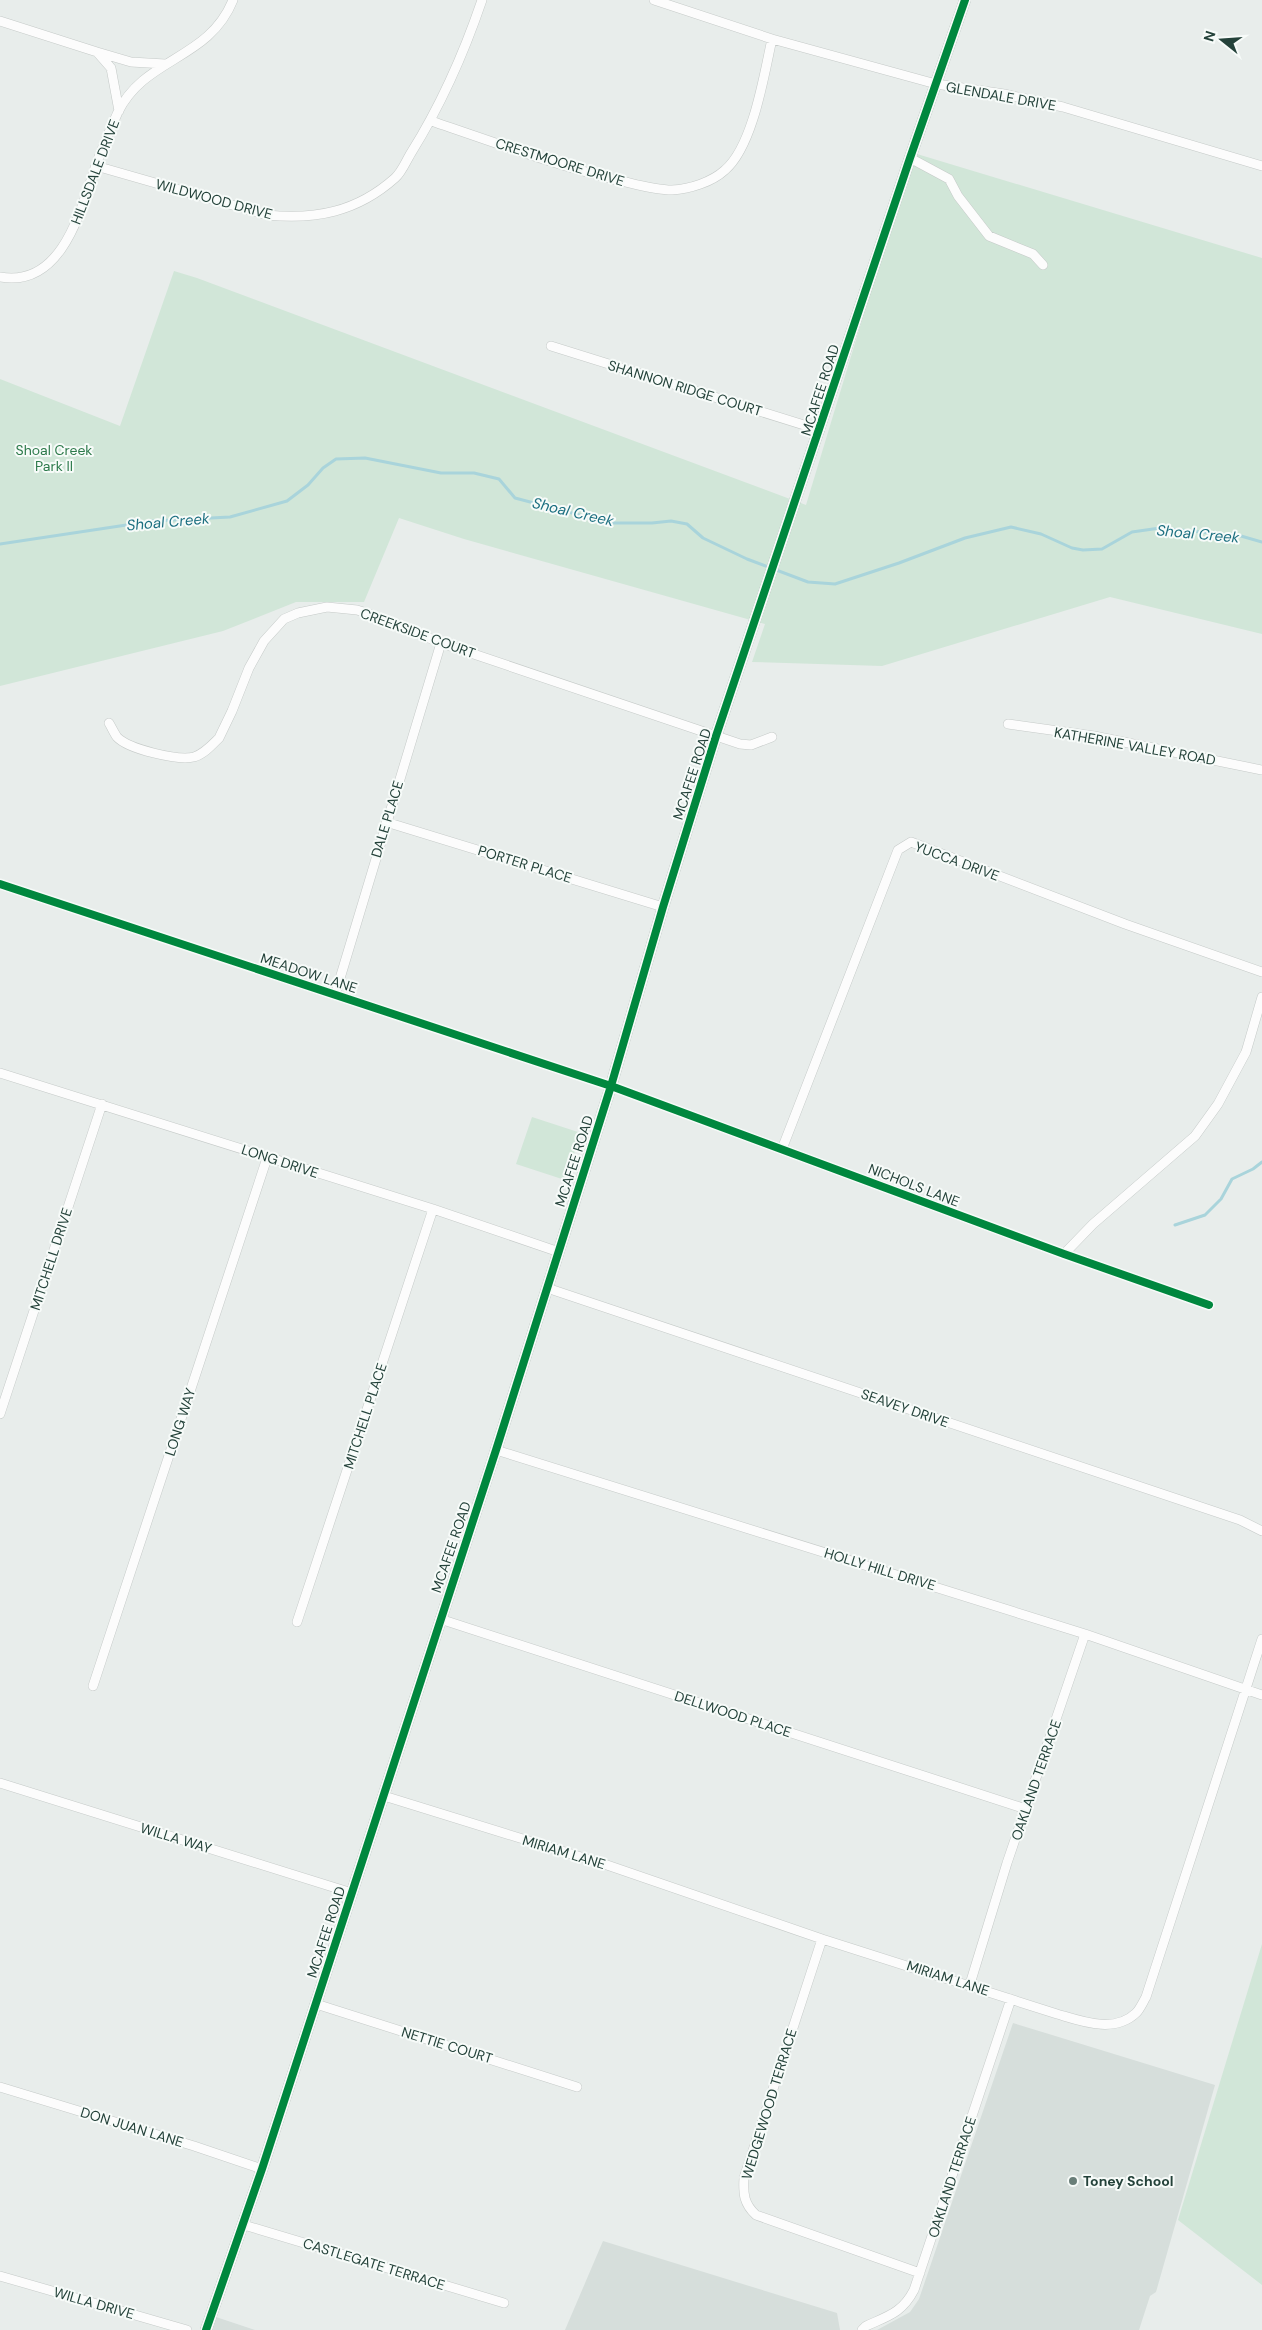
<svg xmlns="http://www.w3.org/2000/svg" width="1262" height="2330" font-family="'DM Sans',sans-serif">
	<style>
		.built { fill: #d6dedb }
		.green { fill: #d1e6d8 }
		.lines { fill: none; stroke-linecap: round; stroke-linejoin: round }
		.stream { stroke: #a9d4db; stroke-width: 3 }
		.street-casing { stroke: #c5cac8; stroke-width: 10 }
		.secondary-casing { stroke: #c3cbc8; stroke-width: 12 }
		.street { stroke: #fcfcfc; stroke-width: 9 }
		.secondary { stroke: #fcfcfc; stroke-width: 11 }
		.cycleway-casing { stroke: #f7fbf9; stroke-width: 11 }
		.cycleway { stroke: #00873e; stroke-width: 8 }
		.poi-dot { fill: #697e78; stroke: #f7fbf9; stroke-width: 2 }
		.labels { text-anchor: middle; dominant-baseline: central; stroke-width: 4; stroke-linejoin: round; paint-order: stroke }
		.street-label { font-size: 14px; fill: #24423a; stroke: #f7fbf9 }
		.park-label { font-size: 14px; fill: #2d7a4b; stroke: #f7fbf9 }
		.poi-label { font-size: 14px; font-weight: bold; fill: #24423a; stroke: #f7fbf9; text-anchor: start }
		.water-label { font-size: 15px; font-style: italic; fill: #1c6f80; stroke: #f7fbf9 }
	</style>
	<rect width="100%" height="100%" fill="#e8edeb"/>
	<path class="built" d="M1013,2023l202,62 -59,207 -6,4 -11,34h-262l33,-18 9,-13z
		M603,2241l234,72 3,17h-275z
		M213,2316l42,14h-46z"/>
	<path class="green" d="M917,154l345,104v376l-152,-37 -228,69 -130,-4 13,-38 -301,-85 -65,-21 -35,84h-68l-73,29 -223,55v-307l120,47 54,-155 23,7 609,227 69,-228z
		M532,1117l49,16 -16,47 -49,-16z
		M1262,1944v341l-84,-65z"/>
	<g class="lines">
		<path class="stream" d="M0,544l153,-23 77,-4 57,-16 21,-16 15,-17 13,-9 29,-1 76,15h33l25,6 16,19 95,25h42l19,-2 16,3 16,14 44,21 61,23 27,2 64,-21 66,-25 46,-11 30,7 31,14 11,2 19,-1 30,-17 28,-4 81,8 21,6
			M1175,1225l30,-10 16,-16 11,-20 21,-10 9,-7"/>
		<defs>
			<path id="street" d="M654,0l118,39 164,45 68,10 59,13 199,59
				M0,21l97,31 14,16 8,43
				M97,52l34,10 34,2
				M431,121c60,20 120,43 182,58 19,4 40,11 59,11 18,-1 40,-8 53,-20 28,-24 39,-95 47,-131
				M910,158l39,21 9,17 31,40 44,18 10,11
				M96,166l171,49c48,5 90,-3 128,-37 7,-6 11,-17 16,-25 30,-48 53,-100 71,-153
				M0,277c61,11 80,-64 95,-109 6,-18 15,-38 23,-56 27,-55 91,-52 115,-112
				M551,346l269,84
				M109,723c3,5 5,10 8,14 11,12 61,24 77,20 10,-3 18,-12 25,-19l13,-27 17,-43 15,-27 20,-22 14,-6 29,-6 30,3 16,5 68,28 299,101 11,1 21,-8
				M1008,724l86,12 168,34
				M386,822l277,85
				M0,884l611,202 453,168 145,51
				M335,995l106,-352
				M0,1073l433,136 126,43
				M782,1149l116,-299 13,-8 214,82 137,48
				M1064,1254l29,-30 102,-88 23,-32 28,-52 16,-55
				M547,1288l693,232 22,11
				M0,1414l102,-310
				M496,1450l589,184 177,61
				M440,1619l586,190
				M297,1622l136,-413
				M93,1686l174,-528
				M0,1783l352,110
				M384,1796l223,69 215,74 235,75c24,7 57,20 79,-1 4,-4 7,-11 10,-16l116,-358
				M822,1939l-78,239c-1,16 0,26 12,37l164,58
				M970,1984l37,-121 78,-229
				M316,2004l261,83
				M0,2087l194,59 68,23
				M244,2225l260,78
				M0,2276l187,54
				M862,2330l4,-4c22,-10 36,-13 48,-36l97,-291"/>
			<path id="secondary" d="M206,2330l56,-161 234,-719 115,-364 52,-179 53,-171 194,-578 55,-158"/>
		</defs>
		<use href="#street" class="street-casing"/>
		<use href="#secondary" class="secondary-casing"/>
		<use href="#street" class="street"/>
		<use href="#secondary" class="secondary"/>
		<defs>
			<path id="cycleway" d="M0,884l611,202 453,168 145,51
				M206,2330l56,-161 234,-719 115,-364 52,-179 53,-171 194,-578 55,-158"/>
		</defs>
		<use href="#cycleway" class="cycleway-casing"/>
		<use href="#cycleway" class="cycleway"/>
	</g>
	<circle class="poi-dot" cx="1073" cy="2181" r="5"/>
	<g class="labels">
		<g class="street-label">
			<text transform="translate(1001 96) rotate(10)">GLENDALE DRIVE</text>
			<text transform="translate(560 162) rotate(17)">CRESTMOORE DRIVE</text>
			<text transform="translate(95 172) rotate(-69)">HILLSDALE DRIVE</text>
			<text transform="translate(214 199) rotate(15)">WILDWOOD DRIVE</text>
			<text transform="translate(685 388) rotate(17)">SHANNON RIDGE COURT</text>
			<text transform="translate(820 390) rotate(-72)">MCAFEE ROAD</text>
			<text transform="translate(418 633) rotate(20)">CREEKSIDE COURT</text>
			<text transform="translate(1135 746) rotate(10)">KATHERINE VALLEY ROAD</text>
			<text transform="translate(692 774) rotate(-72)">MCAFEE ROAD</text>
			<text transform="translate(387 819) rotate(-73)">DALE PLACE</text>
			<text transform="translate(957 861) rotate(20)">YUCCA DRIVE</text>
			<text transform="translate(525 864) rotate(17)">PORTER PLACE</text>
			<text transform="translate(309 973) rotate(18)">MEADOW LANE</text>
			<text transform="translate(280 1161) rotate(18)">LONG DRIVE</text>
			<text transform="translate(574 1161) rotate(-72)">MCAFEE ROAD</text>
			<text transform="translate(914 1185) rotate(21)">NICHOLS LANE</text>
			<text transform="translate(51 1259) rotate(-72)">MITCHELL DRIVE</text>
			<text transform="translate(905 1408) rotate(19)">SEAVEY DRIVE</text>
			<text transform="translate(365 1416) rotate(-72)">MITCHELL PLACE</text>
			<text transform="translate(180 1422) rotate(-72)">LONG WAY</text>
			<text transform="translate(451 1547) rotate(-71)">MCAFEE ROAD</text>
			<text transform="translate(880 1569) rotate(17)">HOLLY HILL DRIVE</text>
			<text transform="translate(733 1714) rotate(18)">DELLWOOD PLACE</text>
			<text transform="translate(1036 1780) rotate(-71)">OAKLAND TERRACE</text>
			<text transform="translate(176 1838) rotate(17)">WILLA WAY</text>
			<text transform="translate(564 1852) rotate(17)">MIRIAM LANE</text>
			<text transform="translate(326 1932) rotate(-72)">MCAFEE ROAD</text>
			<text transform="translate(948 1978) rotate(18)">MIRIAM LANE</text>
			<text transform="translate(447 2045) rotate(17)">NETTIE COURT</text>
			<text transform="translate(769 2104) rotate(-73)">WEDGEWOOD TERRACE</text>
			<text transform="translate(132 2127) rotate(17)">DON JUAN LANE</text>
			<text transform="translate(952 2177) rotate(-72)">OAKLAND TERRACE</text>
			<text transform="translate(374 2264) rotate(17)">CASTLEGATE TERRACE</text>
			<text transform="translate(94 2303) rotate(16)">WILLA DRIVE</text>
		</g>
		<g class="park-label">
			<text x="54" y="450">Shoal Creek<tspan x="54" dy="16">Park II</tspan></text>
		</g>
		<g class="poi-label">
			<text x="1083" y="2181">Toney School</text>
		</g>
		<g class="water-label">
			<text transform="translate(573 512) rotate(13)">Shoal Creek</text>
			<text transform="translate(168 522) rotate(-5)">Shoal Creek</text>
			<text transform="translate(1198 534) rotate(5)">Shoal Creek</text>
		</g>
	</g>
	<g transform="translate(1222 40) rotate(287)" stroke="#f7fbf9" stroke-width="4" paint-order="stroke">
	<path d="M0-4L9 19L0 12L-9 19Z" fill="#24423a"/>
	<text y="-8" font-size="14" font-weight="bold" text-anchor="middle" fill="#24423a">N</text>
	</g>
</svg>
